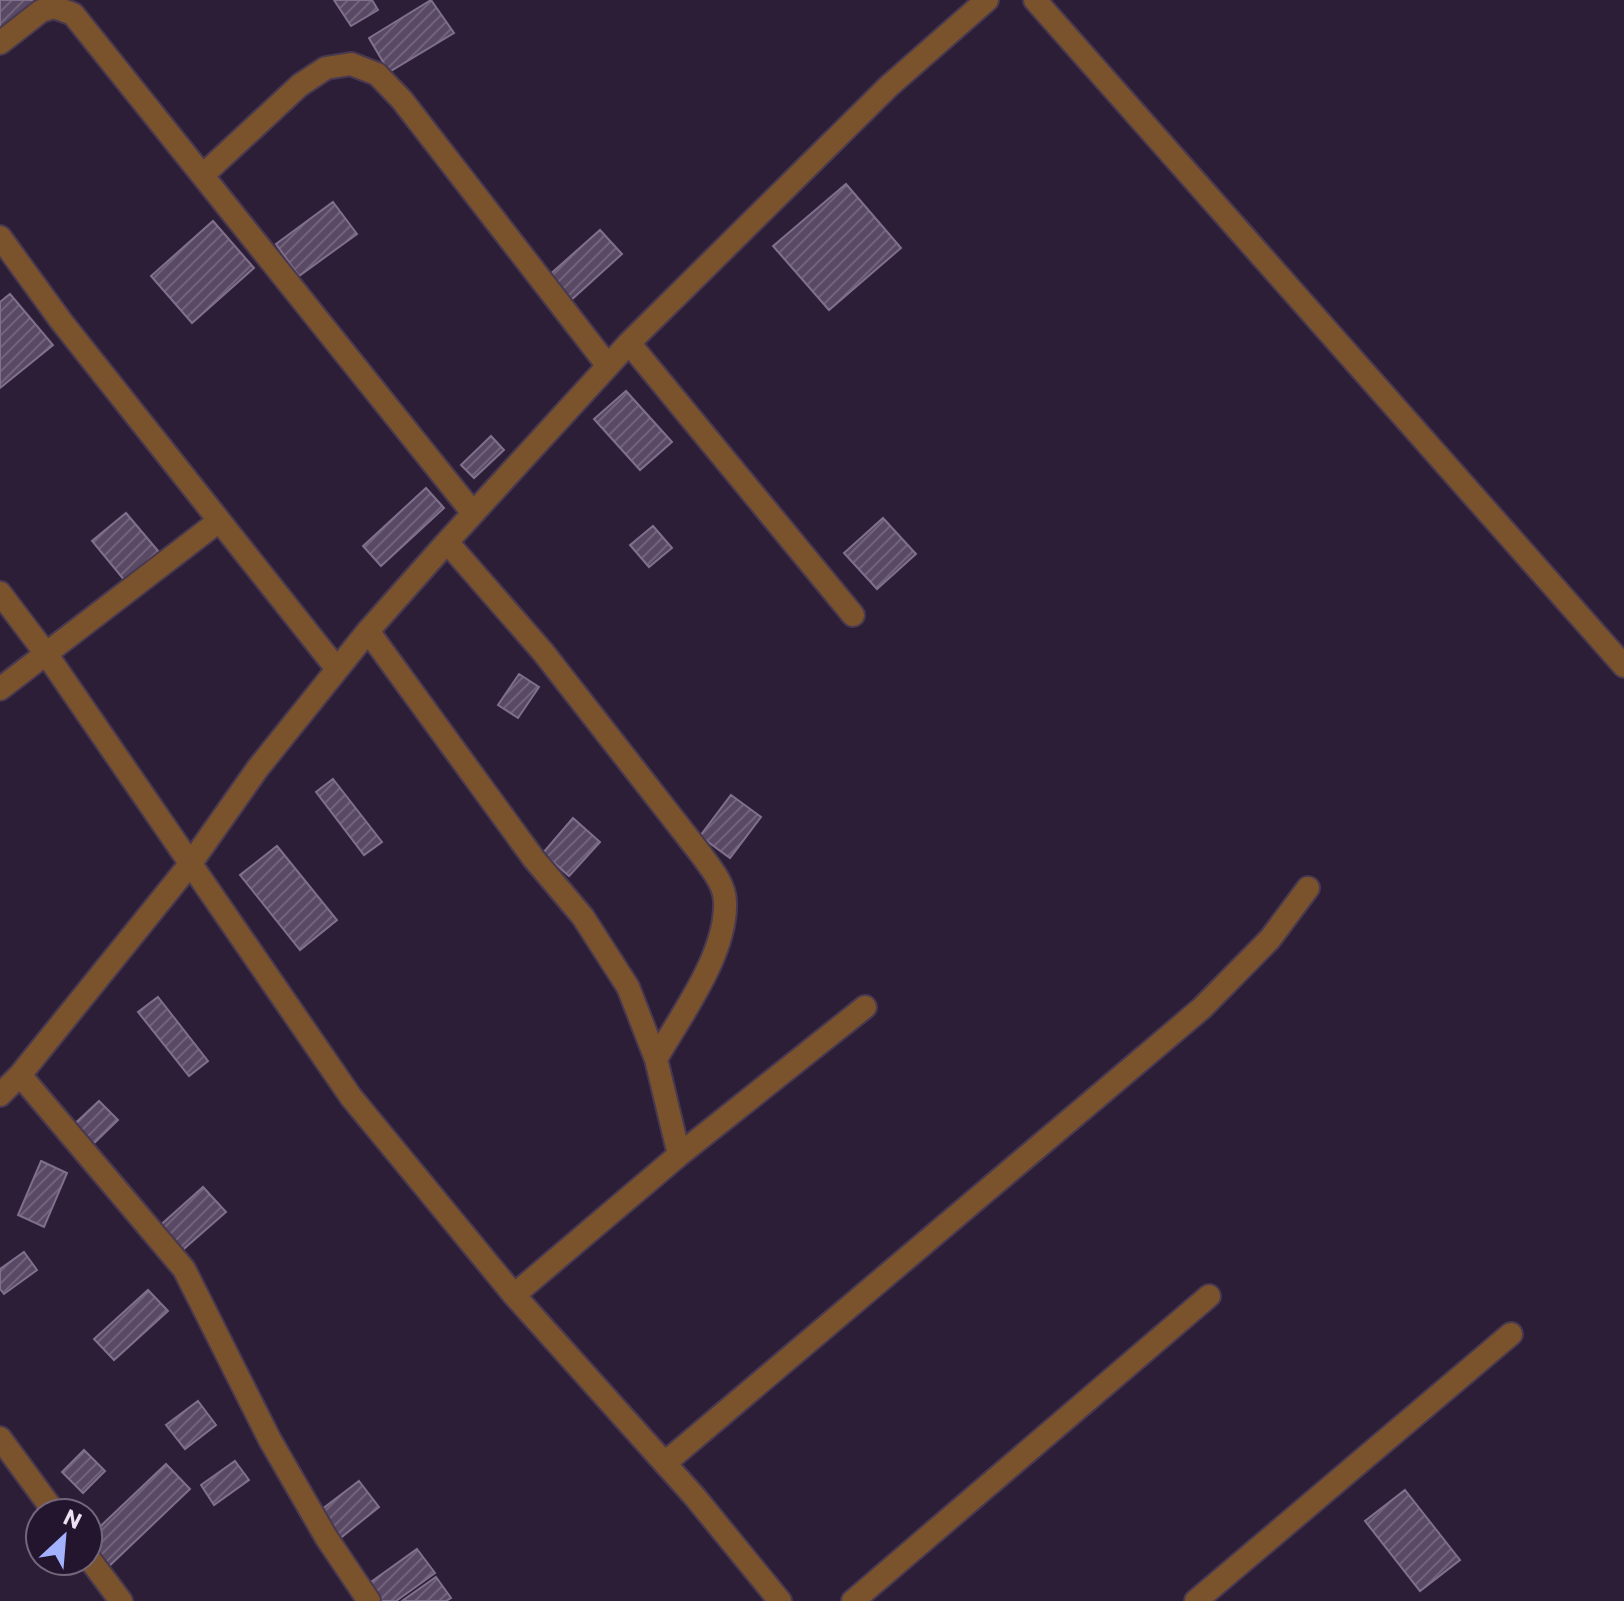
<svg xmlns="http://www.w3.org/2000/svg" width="1624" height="1601" font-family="Commissioner,sans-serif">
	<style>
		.building { fill: url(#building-hatch); stroke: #81708d; stroke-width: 2 }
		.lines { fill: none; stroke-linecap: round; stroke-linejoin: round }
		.minor-casing { stroke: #483951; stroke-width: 26 }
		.minor { stroke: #7a522c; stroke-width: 22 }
	</style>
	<defs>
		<pattern id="building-hatch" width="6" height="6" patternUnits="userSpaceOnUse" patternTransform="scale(2)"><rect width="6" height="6" fill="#5a4964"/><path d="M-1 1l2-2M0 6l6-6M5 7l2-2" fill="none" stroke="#72637b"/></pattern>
	</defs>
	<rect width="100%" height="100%" fill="#2d1e37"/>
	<path class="building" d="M0,0h34l8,10 -42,30z
		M334,0h38l6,10 -27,16z
		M431,0l23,33 -65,39 -20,-34z
		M846,184l55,64 -72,62 -56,-64z
		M333,202l24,32 -58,42 -23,-32z
		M213,221l41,47 -62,55 -41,-47z
		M600,230l22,24 -52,47 -22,-25z
		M10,294l43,51 -53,43v-86z
		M626,391l46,51 -32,28 -46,-51z
		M491,436l13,14 -30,28 -13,-13z
		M426,488l18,20 -63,58 -18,-20z
		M126,513l38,45 -34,29 -38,-46z
		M883,518l33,36 -39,35 -33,-36z
		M653,526l19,22 -23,19 -19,-22z
		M519,674l20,13 -21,31 -20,-13z
		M333,779l49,63 -18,13 -48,-63z
		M731,795l30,22 -31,41 -30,-22z
		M573,818l27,24 -31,34 -26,-23z
		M277,846l60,74 -37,30 -60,-75z
		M158,997l50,64 -19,15 -51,-64z
		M99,1101l19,19 -31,30 -19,-20z
		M41,1161l26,12 -23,54 -26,-12z
		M203,1187l23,25 -48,42 -22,-25z
		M24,1252l13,18 -33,24 -4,-5v-20z
		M148,1290l20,21 -54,49 -20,-21z
		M198,1401l18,24 -31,24 -19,-24z
		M84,1450l21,21 -22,22 -21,-21z
		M235,1461l14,19 -35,25 -13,-20z
		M166,1464l24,25 -85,81 -17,-18v-14z
		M359,1481l20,26 -41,33 -21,-27z
		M1405,1490l55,70 -40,31 -55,-70z
		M417,1549l18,24 -39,28h-21l-11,-14z
		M436,1577l15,21 -5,3h-44z"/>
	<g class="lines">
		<defs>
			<path id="minor" d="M1035,0l589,666
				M0,43l41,-32 13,-4 19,7 400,499
				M203,175l97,-90 26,-17 25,-4 26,10 25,26 206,266
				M0,237l61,84 276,348
				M629,343l224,272
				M447,542l96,110 157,201c10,14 25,31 25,49 2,52 -44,113 -69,157
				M0,593l47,62 304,442 163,198 181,202 85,104
				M368,631l166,228 49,58 45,70 28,72 23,96
				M0,689l219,-168
				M20,1075l164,194 86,171 56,97 43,64
				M0,1095l20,-20 171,-212 67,-95 110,-137 79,-89 182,-199 260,-257 98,-86
				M514,1295l165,-140 186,-148
				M0,1438l55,75
				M665,1463l537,-455 68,-69 38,-51
				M88,1557l33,44
				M853,1601l356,-305
				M1196,1601l315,-267"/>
		</defs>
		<use href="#minor" class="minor-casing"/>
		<use href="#minor" class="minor"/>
	</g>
	<g transform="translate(64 1537) rotate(26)"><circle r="38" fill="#23152d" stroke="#73677c" stroke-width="2"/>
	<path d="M0-6L14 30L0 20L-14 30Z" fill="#a2b2fd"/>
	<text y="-12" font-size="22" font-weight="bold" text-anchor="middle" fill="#ebe2f3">N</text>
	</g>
</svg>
